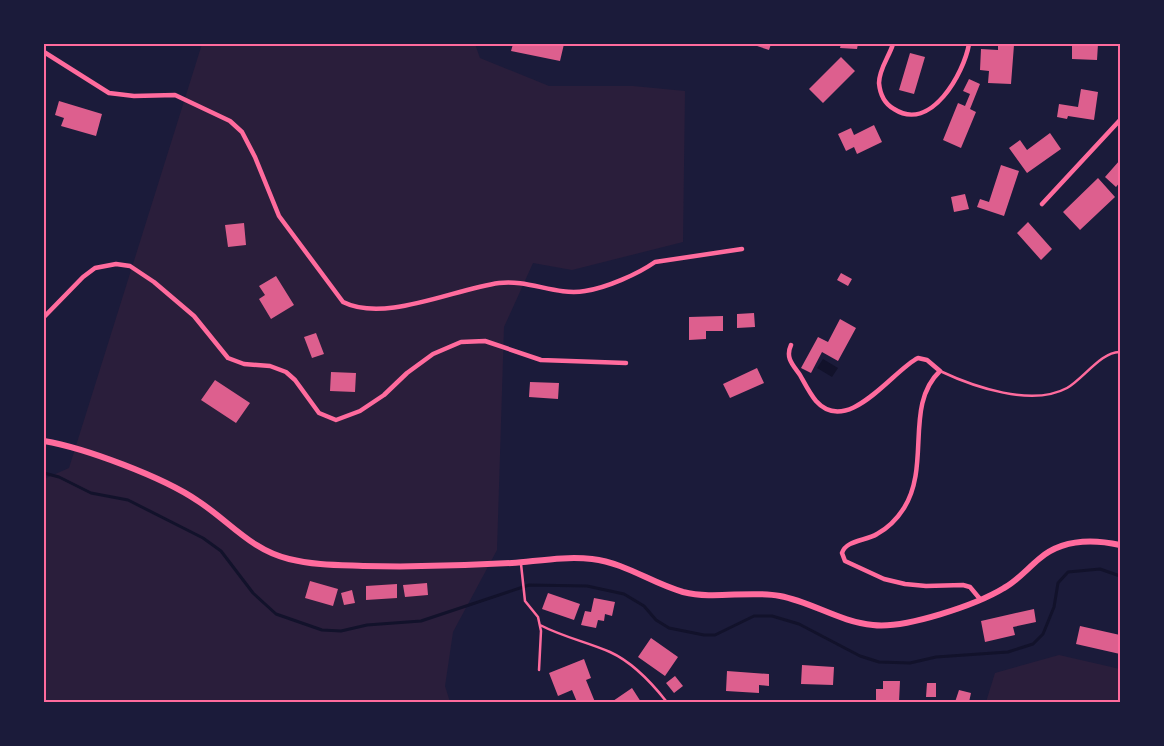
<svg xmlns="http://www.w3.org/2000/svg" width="1164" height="746" font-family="'PT Sans',sans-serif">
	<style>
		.green { fill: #2a1e3b }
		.water { fill: #12122b }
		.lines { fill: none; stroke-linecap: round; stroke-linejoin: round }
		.stream { stroke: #12122b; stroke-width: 3 }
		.building { fill: #dd5f8e }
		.service { stroke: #ff6b9d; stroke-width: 2.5 }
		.minor { stroke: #ff6b9d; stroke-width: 4.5 }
		.secondary { stroke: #ff6b9d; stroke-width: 6 }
		.neatline { fill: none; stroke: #ff6b9d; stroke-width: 2 }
	</style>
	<rect width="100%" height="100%" fill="#1b1b3a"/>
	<path class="green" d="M202,44h273l5,14 69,28h84l52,5 -2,151 -111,28 -39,-7 -29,64 -7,223 -44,82 -8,54 5,16h-349l-13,-2 -4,2h-40v-223l25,-11z
		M1059,655l61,14v33h-134l9,-29z"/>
	<path class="water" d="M823,359l15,9 -6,9 -15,-9z"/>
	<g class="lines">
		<path class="stream" d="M44,473l15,4 32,16 37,7 75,38 18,13 32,42 23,21 46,16 19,1 26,-6 54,-4 108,-36 58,1 37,8 20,12 12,14 13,8 35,7h11l39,-19h18l27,8 61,32 19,6 31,1 26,-6 72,-5 25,-8 10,-10 11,-27 4,-24 10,-11 32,-3 20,7"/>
	</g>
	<path class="building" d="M513,44h51l-4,17 -49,-10z
		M751,44h20l-2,6z
		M841,44h17l-1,5 -17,-1z
		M998,44l16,1 -3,39 -23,-1 1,-12 -9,-1 1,-21 17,1z
		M1072,44h26l-1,16 -25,-1z
		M910,53l15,4 -11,37 -15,-4z
		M841,57l14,14 -32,32 -14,-14z
		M969,79l11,5 -10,25 6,3 -15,36 -18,-8 15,-37 7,3 5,-12 -7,-3z
		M1081,89l17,3 -4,28 -26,-4 -1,3 -10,-2 2,-13 19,3z
		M59,101l43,13 -6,22 -35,-10 3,-8 -9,-3z
		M874,125l8,17 -25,12 -3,-7 -8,4 -8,-17 13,-6 3,7z
		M1050,133l11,16 -34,24 -18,-25 11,-8 7,10z
		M1120,160v22l-4,5 -11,-10z
		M1001,165l18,6 -15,45 -27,-9 3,-8 9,3z
		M1098,178l17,19 -35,33 -17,-18z
		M965,194l4,15 -15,3 -3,-15z
		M1028,222l24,27 -11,11 -24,-27z
		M244,223l2,22 -18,2 -3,-22z
		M841,273l11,6 -4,7 -11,-6z
		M276,276l18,29 -23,14 -12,-20 6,-4 -6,-9z
		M754,313l1,14 -18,1v-14z
		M723,316v15h-17v8l-17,1v-23z
		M840,319l16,9 -18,33 -16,-9 -11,21 -10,-5 17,-31 10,5z
		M316,333l8,21 -12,4 -8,-21z
		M757,368l7,15 -34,15 -7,-14z
		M331,372l25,1 -1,19 -25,-1z
		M215,380l35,23 -14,20 -35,-23z
		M530,382l29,1 -1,16 -29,-2z
		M310,581l28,8 -5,17 -28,-8z
		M427,583l1,12 -23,2 -2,-12z
		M397,584v14l-31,2v-14z
		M352,590l3,13 -11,2 -3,-12z
		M548,593l32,11 -6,16 -32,-11z
		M594,598l21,4 -3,14 -7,-2 -1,7 -6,-1 -2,8 -15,-3 4,-14 6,1z
		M1034,609l2,13 -23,5 2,8 -30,7 -4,-21z
		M1080,626l40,9v19l-44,-10z
		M651,638l27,19 -13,19 -27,-19z
		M584,659l7,19 -5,2 9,22h-18l-5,-12 -14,6 -9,-23z
		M802,665l32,2 -1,18 -32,-1z
		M727,671l42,3v12l-10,-1v8l-33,-2z
		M675,676l8,10 -9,7 -8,-10z
		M883,681h17l-1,21h-23v-13h7z
		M927,683h9v14h-10z
		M632,688l9,14h-27l-1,-1z
		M959,690l12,3 -2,9h-14z"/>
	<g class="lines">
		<path class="service" d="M940,371c34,16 92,36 127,17 16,-9 35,-37 53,-36
			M521,564l4,37 13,16 3,14 -2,39
			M540,625c23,12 47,17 70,27 22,10 41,30 56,49"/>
		<path class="minor" d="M893,44c-4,13 -14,25 -14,39 1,11 6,21 15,26 37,24 70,-36 75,-65
			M44,52l65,41 25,3 41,-1 55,26 12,11 13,25 24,59 64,86c42,21 111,-13 156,-19 29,-4 57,13 86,8 21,-3 53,-17 70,-29l87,-13
			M1042,204l78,-84
			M44,317l39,-40 12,-9 21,-4 14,2 24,16 40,34 34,42 16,6 26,2 16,6 9,8 24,33 17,7 24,-9 24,-16 23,-22 26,-19 28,-12 24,-1 56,19 85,3
			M791,345c-6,13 2,20 9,30 5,9 10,19 16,26 32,36 77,-31 102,-43l9,2 13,11c-36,34 -9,94 -36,137 -7,11 -16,20 -27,26 -11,7 -31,6 -35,19l3,8 39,18 21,5 21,2 37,-1 7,2 10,12"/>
		<path class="secondary" d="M44,441c41,7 119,36 154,60 31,20 53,49 91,58 24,6 49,6 74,7 49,1 99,0 149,-3 26,-2 53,-7 80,-4 34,4 59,24 91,33 32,8 65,-2 97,4 32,6 60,26 93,29 32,4 103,-20 131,-37 13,-7 23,-19 35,-29 23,-20 53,-20 81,-14"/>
	</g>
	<rect width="1164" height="746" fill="none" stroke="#1b1b3a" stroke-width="90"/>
	<rect x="45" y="45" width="1074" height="656" class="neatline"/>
</svg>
